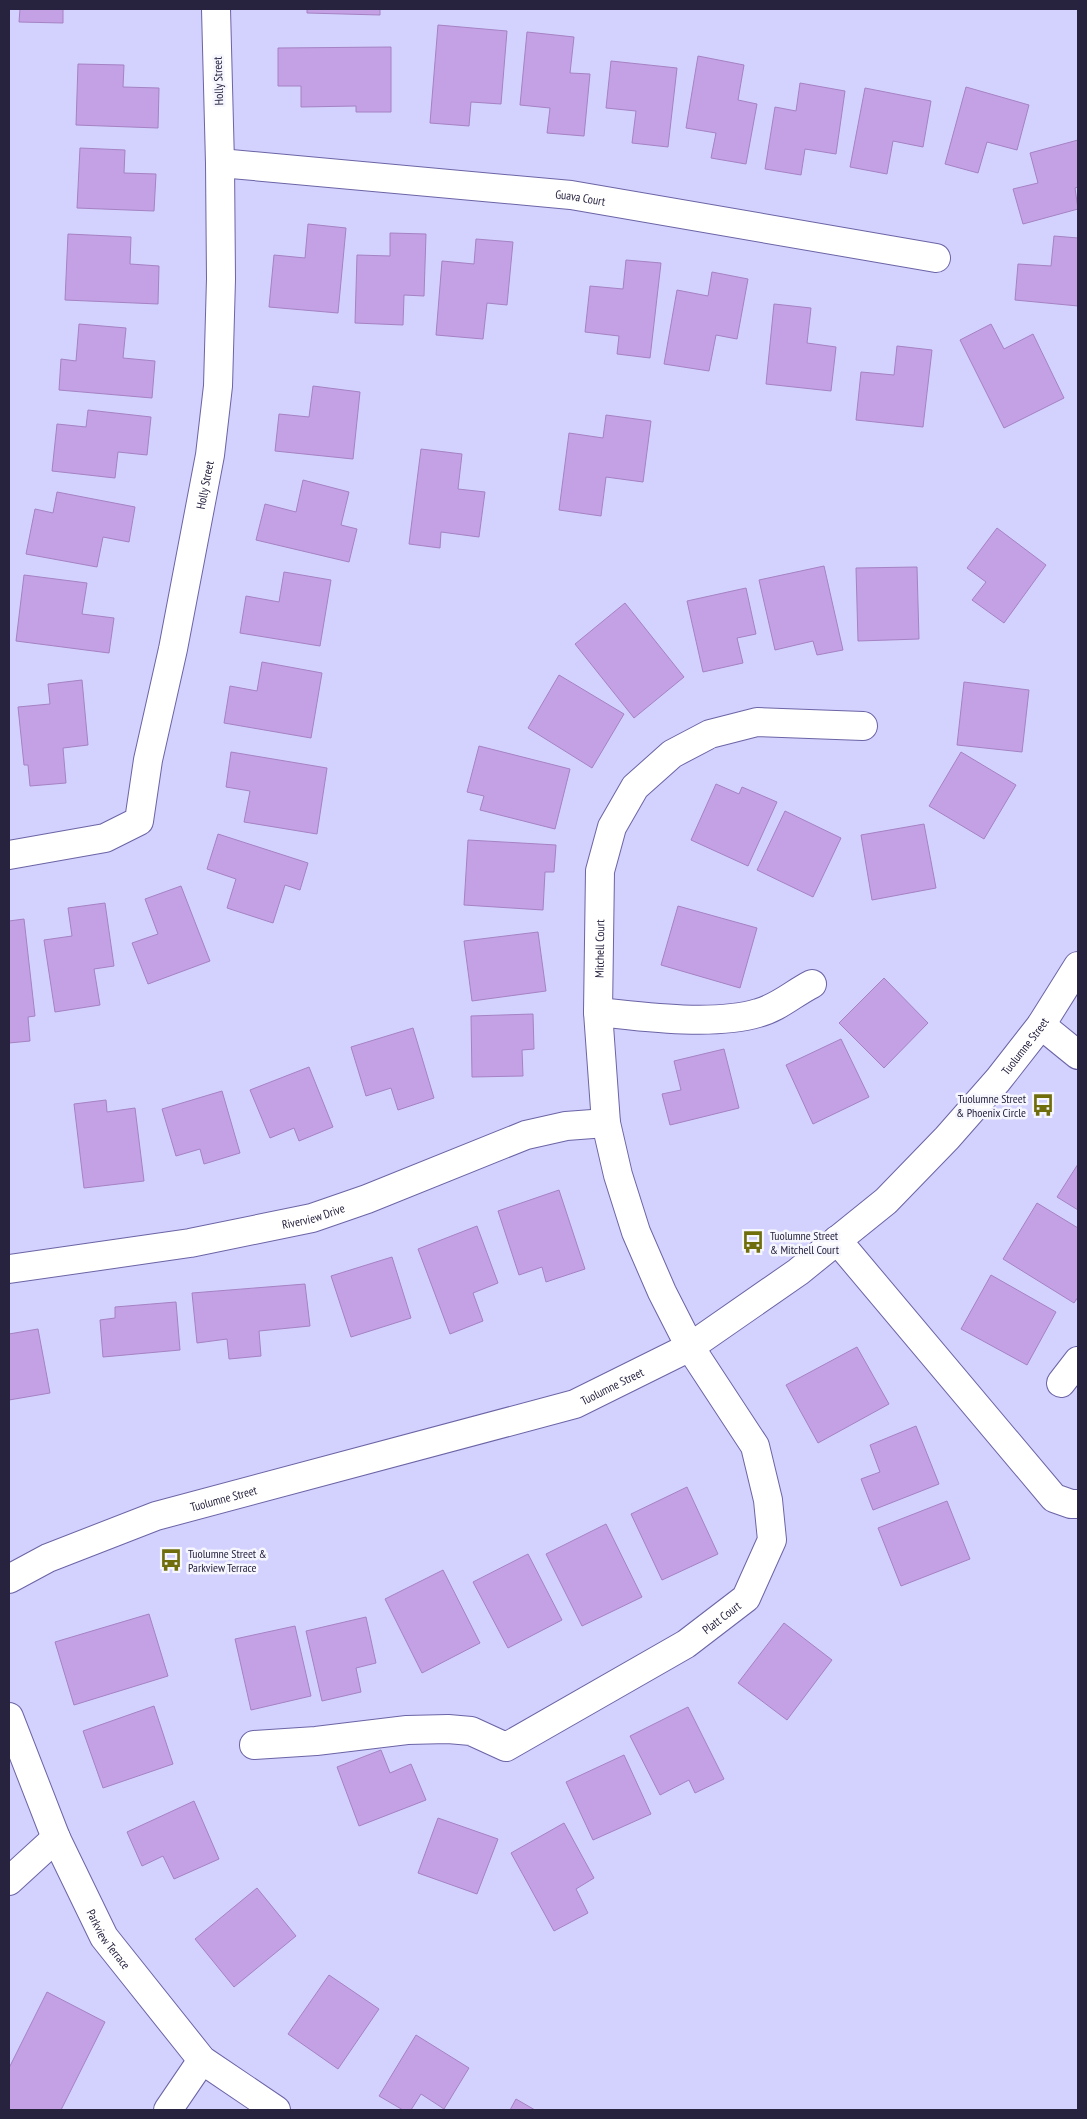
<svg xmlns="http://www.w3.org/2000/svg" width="1087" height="2119" font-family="'PT Sans Narrow',sans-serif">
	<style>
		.building { fill: #c4a1e5; stroke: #a582c4 }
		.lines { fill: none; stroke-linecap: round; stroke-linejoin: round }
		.minor-casing { stroke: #6b64a6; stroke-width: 30 }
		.major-casing { stroke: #6b64a6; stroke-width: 30 }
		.minor { stroke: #fff; stroke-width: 28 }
		.major { stroke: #fff; stroke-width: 28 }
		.labels { text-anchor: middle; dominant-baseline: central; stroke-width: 5; stroke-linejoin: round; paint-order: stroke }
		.street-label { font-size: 12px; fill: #27233f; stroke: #f6f6fe }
		.poi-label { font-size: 12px; fill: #27233f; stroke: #f6f6fe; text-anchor: start }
	</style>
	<rect width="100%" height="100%" fill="#d3d1fd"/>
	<path class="building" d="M20,9h43v14l-44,-1z
		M307,9h73v6l-73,-2z
		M438,25l69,6 -6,73 -30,-2 -2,24 -39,-3z
		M527,32l47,5 -4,36 20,1 -6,62 -37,-3 3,-25 -30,-3z
		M391,47v65h-35v-6l-55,1v-21h-23v-38z
		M698,56l46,9 -6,35 19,4 -11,60 -35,-6 5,-25 -30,-5z
		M611,61l66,7 -9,79 -36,-4 4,-32 -30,-3z
		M78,64l46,1 -1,22 36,1 -1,40 -82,-3z
		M800,83l45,8 -9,63 -31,-5 -4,26 -36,-6 10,-62 21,4z
		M966,87l63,18 -12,45 -30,-8 -9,31 -33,-9z
		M865,88l66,13 -8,46 -30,-6 -6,33 -37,-7z
		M1078,140v47l-3,1 3,21 -55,15 -10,-35 25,-6 -8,-30z
		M80,148l45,2 -1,23 32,1 -2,37 -77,-3z
		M308,224l38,4 -8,85 -69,-6 5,-52 31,3z
		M390,233l36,1 -2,62 -20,-1 -1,30 -48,-2 2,-68 33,1z
		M68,234l63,3 -1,27 29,2 -1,38 -93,-4z
		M1054,236l24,2v68l-63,-6 3,-36 33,2z
		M476,239l37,3 -6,63 -20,-2 -4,36 -47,-4 6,-74 32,3z
		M626,260l35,3 -11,95 -33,-4 2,-18 -34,-4 5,-46 33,3z
		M712,272l36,7 -11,60 -21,-4 -7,36 -45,-7 13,-74 31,6z
		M774,304l37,4 -4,35 29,4 -5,44 -65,-7z
		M79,324l47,4 -3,30 32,3 -3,37 -93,-8 2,-31 15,2z
		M991,324l13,25 29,-15 31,64 -60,30 -44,-88z
		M897,346l35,4 -9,77 -67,-7 5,-48 33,3z
		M313,386l47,6 -7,67 -78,-8 4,-37 30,3z
		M88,410l63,7 -4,38 -29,-3 -3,26 -63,-7 5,-47 29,3z
		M606,415l45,6 -8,61 -37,-5 -5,39 -42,-6 10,-77 34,5z
		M421,449l41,5 -4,35 27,3 -6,45 -38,-5 -1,16 -31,-4z
		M303,480l46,12 -8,33 16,4 -8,33 -93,-22 9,-36 31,8z
		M57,492l78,15 -6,35 -26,-5 -6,30 -71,-13 9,-45 18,4z
		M997,528l49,37 -42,58 -32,-23 14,-18 -19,-14z
		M824,566l19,84 -26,5 -4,-14 -38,9 -16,-70z
		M917,567l2,72 -61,2 -2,-73z
		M284,572l47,8 -11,66 -80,-13 6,-37 33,6z
		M24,575l63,8 -5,31 32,4 -5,35 -93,-12z
		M746,588l10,46 -19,4 6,25 -40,9 -16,-71z
		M625,603l59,74 -50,41 -59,-74z
		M262,662l60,11 -11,65 -87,-15 6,-37 27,5z
		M559,675l65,39 -32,54 -64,-40z
		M82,680l6,65 -25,3 3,35 -36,3 -2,-21h-4l-6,-58 32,-3 -2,-20z
		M964,682l65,8 -7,62 -65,-7z
		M479,746l91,23 -15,60 -75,-19 4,-14 -17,-4z
		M231,752l96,16 -10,66 -73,-12 6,-31 -24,-4z
		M961,752l55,33 -32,54 -55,-33z
		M716,784l23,10 3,-7 35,15 -29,64 -57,-26z
		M785,811l56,27 -28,59 -56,-27z
		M924,824l12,64 -64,12 -11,-65z
		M218,834l90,29 -8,27 -15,-5 -12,38 -46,-15 9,-29 -29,-10z
		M468,840l88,5 -2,27h-9l-2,38 -79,-5z
		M181,886l29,75 -62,23 -16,-41 26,-9 -13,-35z
		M105,903l9,63 -20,3 6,36 -45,7 -11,-72 28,-4 -4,-28z
		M678,906l79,22 -17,60 -79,-23z
		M24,919l11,97 -7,1 2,24 -21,2v-122z
		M538,932l8,59 -74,10 -8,-60z
		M884,978l44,45 -44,45 -45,-45z
		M533,1014l1,35 -12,1 1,26 -51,1 -1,-61z
		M413,1028l21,70 -36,12 -7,-22 -25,8 -15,-49z
		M841,1039l28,58 -56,27 -27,-59z
		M724,1049l15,59 -69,17 -8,-31 19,-4 -7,-29z
		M309,1067l24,60 -34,14 -5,-13 -24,10 -20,-48z
		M222,1091l18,62 -36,11 -4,-15 -24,7 -14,-47z
		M106,1100l1,12 28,-4 9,73 -60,7 -10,-84z
		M1078,1164v46l-21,-13z
		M559,1190l26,79 -39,13 -4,-15 -23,8 -21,-64z
		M1037,1203l41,25v69l-4,6 -71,-44z
		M477,1226l21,57 -25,10 10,28 -33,13 -32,-85z
		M392,1257l19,61 -60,19 -20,-61z
		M991,1275l65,37 -29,53 -66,-36z
		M305,1284l5,42 -51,5 2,25 -32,3 -2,-20 -30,4 -5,-50z
		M176,1302l4,48 -77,7 -3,-37 15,-2v-11z
		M38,1329l12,64 -41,7v-66z
		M857,1347l32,57 -71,39 -32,-58z
		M916,1426l23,58 -66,26 -12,-31 19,-7 -10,-27z
		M687,1487l31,67 -56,26 -31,-66z
		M947,1501l23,58 -69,27 -23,-58z
		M606,1524l36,73 -60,29 -36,-72z
		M528,1554l34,66 -54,28 -35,-66z
		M443,1570l37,73 -58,30 -37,-74z
		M149,1614l19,62 -94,29 -19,-63z
		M366,1617l10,46 -20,5 5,24 -39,9 -16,-70z
		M784,1623l48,37 -45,60 -49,-37z
		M295,1626l16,70 -60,14 -16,-71z
		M154,1706l19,58 -70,24 -20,-57z
		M688,1707l36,72 -29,14 -6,-13 -29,15 -30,-59z
		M381,1750l9,23 21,-9 15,36 -67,26 -22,-59z
		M624,1755l27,59 -58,26 -27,-58z
		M194,1801l25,58 -45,20 -11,-23 -21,10 -15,-34z
		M438,1818l60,21 -21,55 -59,-21z
		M564,1823l30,55 -18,11 12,24 -34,18 -43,-78z
		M257,1888l39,48 -62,51 -39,-48z
		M329,1975l50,34 -41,60 -50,-35z
		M47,1992l58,30 -44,88h-52v-42z
		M416,2035l53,33 -25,41 -23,-15 -10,16h-8l-24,-14z
		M516,2099l19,11h-25z"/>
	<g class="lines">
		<defs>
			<g id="minor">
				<path id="s1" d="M220,163l351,32 365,63"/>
				<path id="s2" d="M9,855l96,-17 34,-17 9,-61 25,-111 37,-194 8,-69 3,-107 -1,-116 -4,-154"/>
				<path d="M598,1012c45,5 117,14 160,1 20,-5 36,-20 54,-29"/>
				<path d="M1041,1025l37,30"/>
				<path d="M837,1240l217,258 17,6h7"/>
				<path id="s3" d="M9,1269l181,-26 122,-25 55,-19 159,-64 40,-9 40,-3"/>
				<path d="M1061,1383l17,-22"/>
				<path id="s4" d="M9,1717l47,121 48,99 98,123 74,50"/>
				<path id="s5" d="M254,1745l62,-4 91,-11 41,-1 23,2 35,16 180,-103 60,-46 26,-58 -4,-40 -13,-54 -65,-99 -28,-55 -26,-60 -18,-57 -12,-52 -8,-111 2,-141 12,-44 23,-40 37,-33 38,-20 47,-12 106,4"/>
				<path d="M9,1881l47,-43"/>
				<path d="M168,2110l34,-50"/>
			</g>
			<g id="major">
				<path id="s6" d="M9,1579l39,-21 108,-42 419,-112 115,-57 108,-75 88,-71 61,-63 51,-58 43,-55 37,-59"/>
			</g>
		</defs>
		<use href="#minor" class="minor-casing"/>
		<use href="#major" class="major-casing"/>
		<use href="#minor" class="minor"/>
		<use href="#major" class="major"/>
	</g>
	<defs>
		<symbol id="bus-bare" viewBox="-9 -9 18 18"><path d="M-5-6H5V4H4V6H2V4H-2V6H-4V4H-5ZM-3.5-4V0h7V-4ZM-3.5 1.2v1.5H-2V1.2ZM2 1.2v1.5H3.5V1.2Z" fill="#706d0c" stroke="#f6f6fe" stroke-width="2.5" paint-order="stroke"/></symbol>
	</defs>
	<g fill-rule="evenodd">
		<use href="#bus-bare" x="1027" y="1089" width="32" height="32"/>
		<use href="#bus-bare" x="737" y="1226" width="32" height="32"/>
		<use href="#bus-bare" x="155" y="1544" width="32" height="32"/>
	</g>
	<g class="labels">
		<g class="street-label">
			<text transform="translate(218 81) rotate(-92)">Holly Street</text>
			<text stroke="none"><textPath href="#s1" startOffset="362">Guava Court</textPath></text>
			<text stroke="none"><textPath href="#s2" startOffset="478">Holly Street</textPath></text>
			<text stroke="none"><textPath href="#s5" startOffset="1232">Mitchell Court</textPath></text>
			<text stroke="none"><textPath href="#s6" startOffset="1175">Tuolumne Street</textPath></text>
			<text stroke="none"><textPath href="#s3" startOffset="309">Riverview Drive</textPath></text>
			<text stroke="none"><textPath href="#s6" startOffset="635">Tuolumne Street</textPath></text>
			<text stroke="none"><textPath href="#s6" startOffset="230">Tuolumne Street</textPath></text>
			<text stroke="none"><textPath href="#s5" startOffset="508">Platt Court</textPath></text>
			<text stroke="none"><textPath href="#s4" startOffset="244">Parkview Terrace</textPath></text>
		</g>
		<g class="poi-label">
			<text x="1026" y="1098" text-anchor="end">Tuolumne Street<tspan x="1026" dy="14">&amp; Phoenix Circle</tspan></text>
			<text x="770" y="1235">Tuolumne Street<tspan x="770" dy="14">&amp; Mitchell Court</tspan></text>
			<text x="188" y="1553">Tuolumne Street &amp;<tspan x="188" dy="14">Parkview Terrace</tspan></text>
		</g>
	</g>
	<rect width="1087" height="2119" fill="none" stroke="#27233f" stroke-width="20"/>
</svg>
